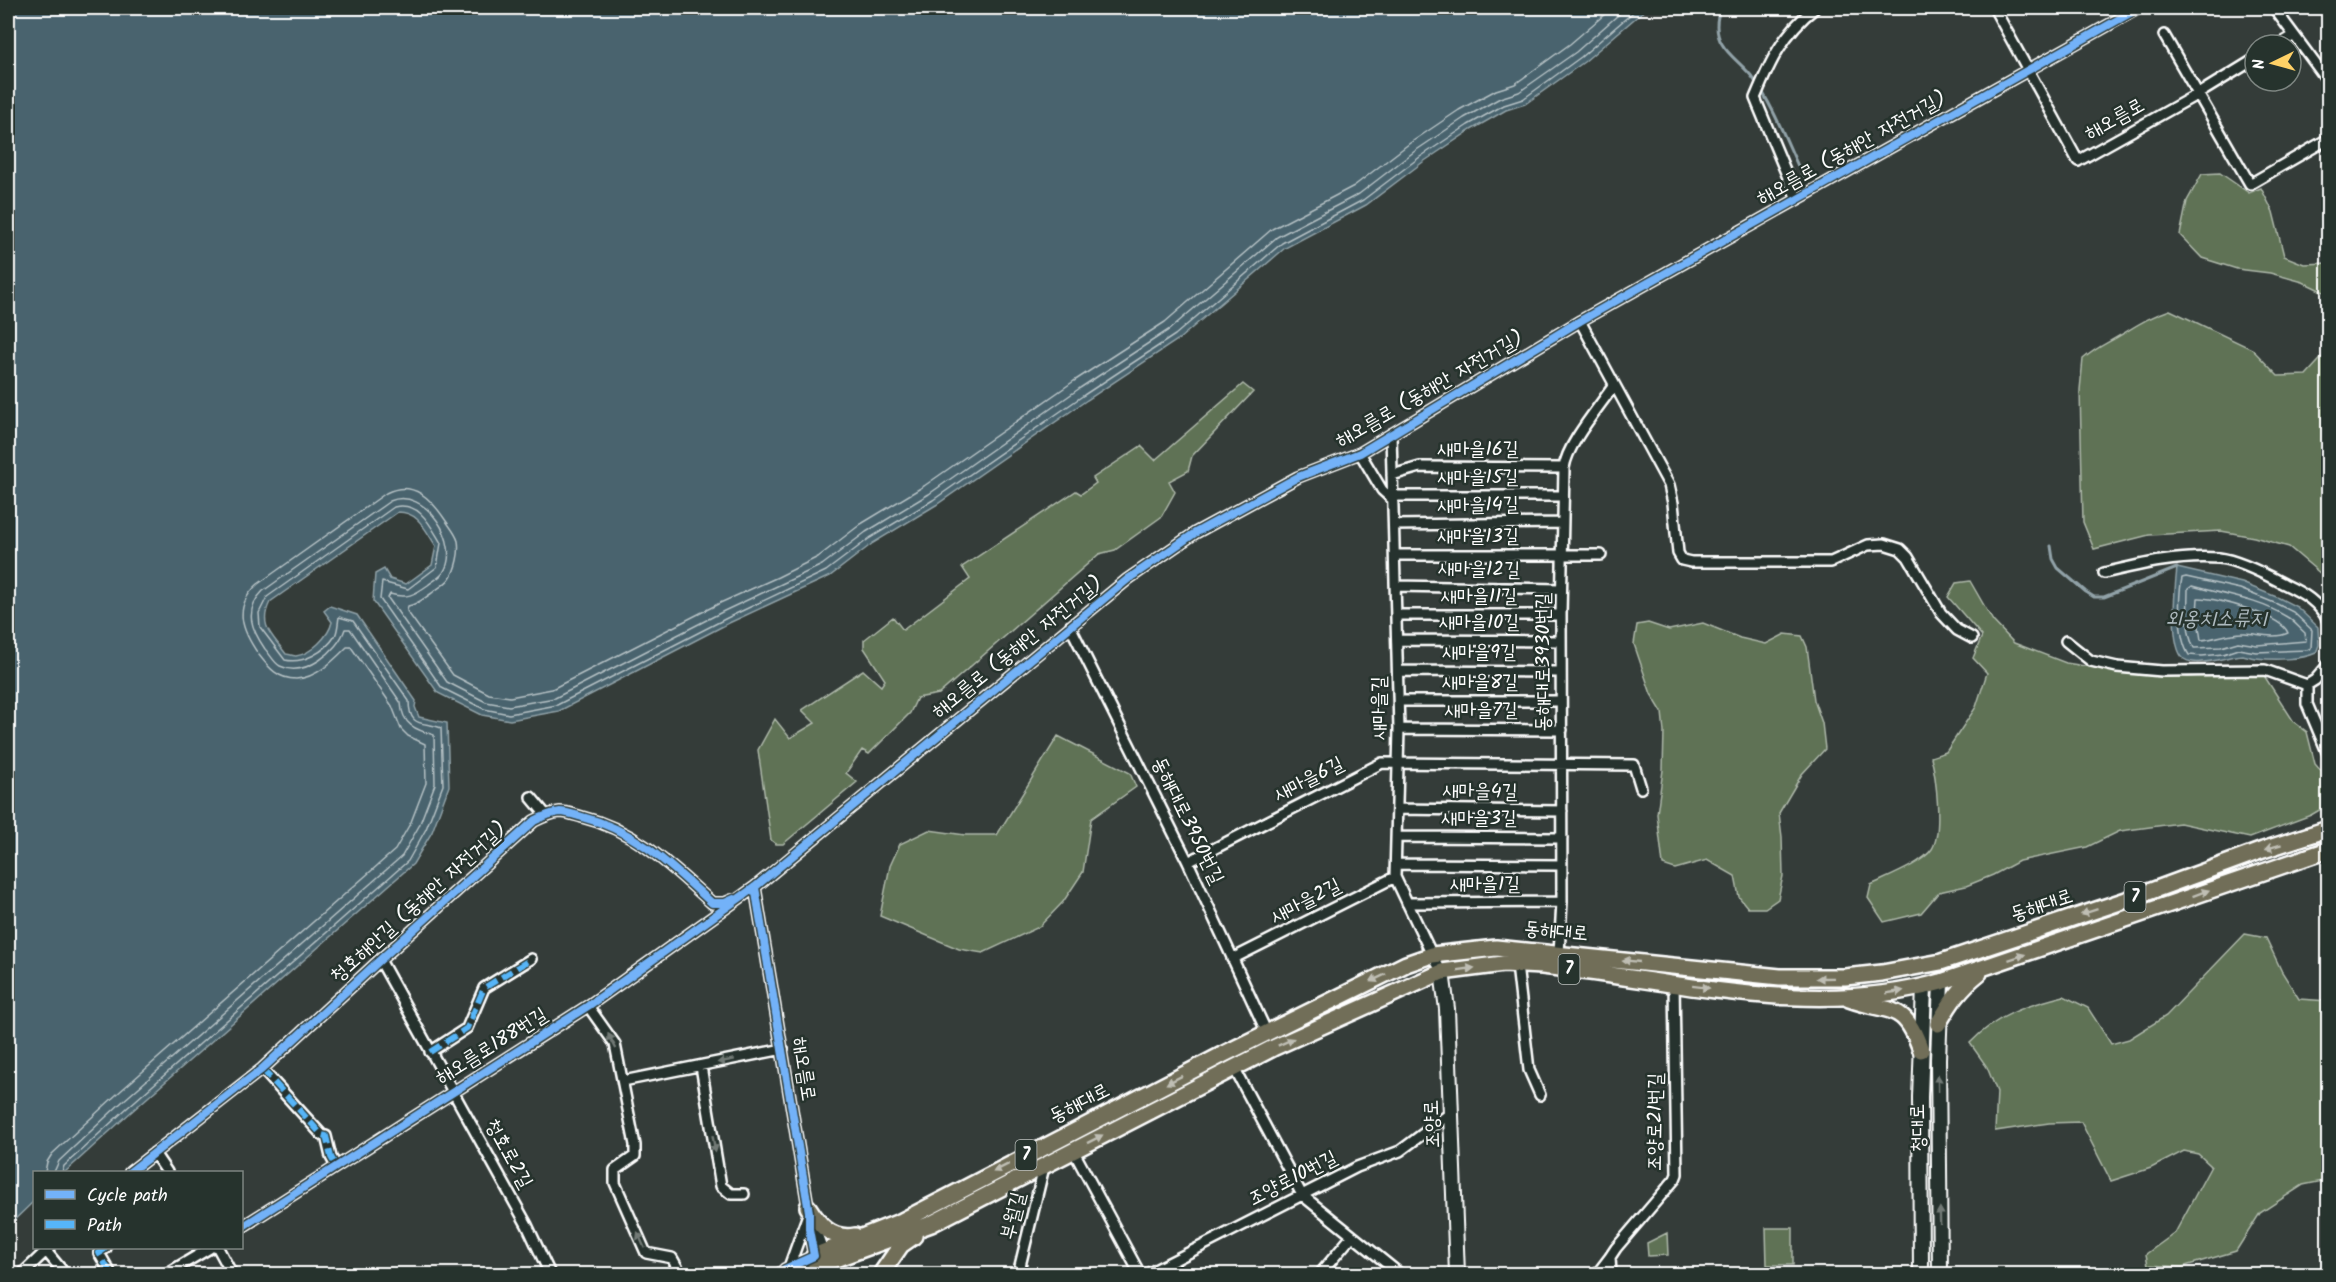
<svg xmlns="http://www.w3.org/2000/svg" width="2336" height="1282" font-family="Kalam,'Poor Story',sans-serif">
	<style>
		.green { fill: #5e7255; stroke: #aeb8aa; stroke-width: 1.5 }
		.water { fill: #48646e; stroke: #91a2a8; stroke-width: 1.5 }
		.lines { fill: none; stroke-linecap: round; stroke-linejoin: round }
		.shore { stroke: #b6c1c5; stroke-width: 1.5 }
		.stream { stroke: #91a2a8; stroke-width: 3 }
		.street-casing { stroke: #fff; stroke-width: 14 }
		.secondary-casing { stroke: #fff; stroke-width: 18 }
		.primary-casing { stroke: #fff; stroke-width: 20 }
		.street { stroke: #26332d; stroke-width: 9 }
		.secondary { stroke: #26332d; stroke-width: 14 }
		.primary { stroke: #716e59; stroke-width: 15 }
		.quiet { stroke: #56b5f8; stroke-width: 6; stroke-dasharray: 12 6; stroke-linecap: butt }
		.cycleway-casing { stroke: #26332d; stroke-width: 11 }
		.cycleway { stroke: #73b2f8; stroke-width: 8 }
		.oneway { fill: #bfbeb4 }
		.oneway2 { fill: #727a76 }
		.labels { text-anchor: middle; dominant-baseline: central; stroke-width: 5; stroke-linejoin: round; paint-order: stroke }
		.shield { fill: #26332d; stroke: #bec2c0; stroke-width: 1.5 }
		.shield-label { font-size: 18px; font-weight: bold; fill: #fff }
		.street-label { font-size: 20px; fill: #fff; stroke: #26332d }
		.water-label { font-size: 21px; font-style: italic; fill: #adb9be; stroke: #26332d }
	</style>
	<rect width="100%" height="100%" fill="#343c39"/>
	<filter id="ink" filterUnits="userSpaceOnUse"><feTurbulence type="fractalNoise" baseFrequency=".0167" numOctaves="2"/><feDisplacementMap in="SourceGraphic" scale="12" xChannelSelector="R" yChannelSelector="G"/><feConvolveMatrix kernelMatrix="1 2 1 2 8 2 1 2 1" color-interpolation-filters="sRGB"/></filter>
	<g filter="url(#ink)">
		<path class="green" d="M2220,173l29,20 12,-5 12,24 11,44 20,8 24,-1v31l-25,-12 -33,-9 -33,-4 -35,-11 -22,-23 7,-34 15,-27z
			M2170,310l82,39 26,27 28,-1 22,-24v229l-39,-33 -35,-10 -33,-6 -72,4 -55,14 -11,-27 -3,-132 3,-31c14,-12 21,-14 36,-23 20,-12 28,-18 51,-26z
			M1243,384l10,8 -61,64 -4,15 -19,10 6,11 -14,25 -46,33 -16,4 -160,140 -22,4 -7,15 -41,41 -7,-4 -16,23 11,9 -74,62h-7l-5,-4 -13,-90 17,-31 15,19 25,-15 -13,-13 61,-40 18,16 4,-6 -21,-32v-8l29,-23 10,13 67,-51 -8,-12 114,-76 5,3 15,-11 -3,-5 48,-32 14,14z
			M1970,581l23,40 21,22 52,20 62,10h39l21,4 39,-3h36l31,48 13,10 8,32 13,15v26l-17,10 -61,23 -70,-15 -60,8 -33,16 -68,14 -26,14 -27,11 -27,6 -18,21 -37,9 -16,-24 3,-13c16,-8 51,-21 61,-36 11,-17 4,-73 -1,-92l15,-5 30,-45 11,-34 -14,-15 9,-22 -34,-39 8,-14z
			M1648,623l21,7 34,-7 37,15 26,6 19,-10 17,2 5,11 7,53 8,23 3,26 -23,25 -23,39 3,24 1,39 -5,23 -13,9h-17l-9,-11 -4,-21 -28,-16 -32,9 -12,-4 -6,-51 6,-44 1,-38 -2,-20 -11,-18 -17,-50 3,-19z
			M1058,736l72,37 6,14 -45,32 -8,53 -20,30 -24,25 -56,26 -24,-4 -79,-33 10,-50 10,-22 29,-14 36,5h32z
			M2245,934l21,4 16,34 17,27 29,2v179l-25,5 -43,28 -24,38 -54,16 -34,-2 -2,-11 29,-21 36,-67 -13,-12 -14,-3 -33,17 -40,13 -30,-59 -32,1 -54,8 2,-39 -10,-25 -17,-24c26,-28 58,-38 94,-47l24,12 23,36 18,-5 37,-23z
			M1766,1228h27v37h-26z
			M1667,1233l1,22 -20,1 -1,-13z"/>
		<path class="water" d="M8,8h1639l-63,54 -59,42 -19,6 -35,20 -48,32 -57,43 -81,43 -106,91 -92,61 -151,105 -63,38 -43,33 -101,47 -170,88 -49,9 -28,-5 -44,-22 -65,-92 2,-27 9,-5 6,10 16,5 26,-19 4,-19c-11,-16 -17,-34 -38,-34l-128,90c-12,24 2,33 16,52 1,0 9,2 10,2 15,-2 33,-20 36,-34l-8,-11 6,-5 27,9 59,86 -1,6 4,10 28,6 2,63 -17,46 -19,32 -282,248 -66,60h-31v29l-26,25z
			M2177,568l65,15 37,15 18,9 21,20 1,18 -3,8c-15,7 -43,7 -60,5 -4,0 -9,-2 -13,-3 -10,0 -28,7 -41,7 -5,1 -14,0 -18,-3 -15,-12 -9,-73 -7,-91z"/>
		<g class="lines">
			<path class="shore" d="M2186,577l54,12 37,15 16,8 19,18 -1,18 -4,2 -51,2 -18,-3 -15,5 -21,2 -13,-1c-11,-16 -11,-58 -7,-77z
				M2192,586c32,9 66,13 95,31 7,4 12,11 18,16l1,8 -49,4 -19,-3 -17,5 -27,1c-9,-17 -6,-41 -6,-59z
				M2198,598c18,-1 84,18 90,35 -13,6 -29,1 -43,0 -15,-1 -29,6 -44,7l-4,-26z
				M45,1172l2,-10 5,-8 64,-59 279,-245 16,-28 15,-39 -1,-39 -17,-8 -7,-7 -9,-23 -41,-59h-4c-13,13 -30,31 -51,32 -18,0 -27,-11 -37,-24 -17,-24 -27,-48 -1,-71l128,-91c28,-14 46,7 60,28 4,6 10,13 12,20 2,11 -2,28 -8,37 -4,6 -12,10 -18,15 -8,5 -14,11 -24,13l-1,5 46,64 36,19 21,3 42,-8 168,-86 58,-26 40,-20 43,-33 63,-38 150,-105 91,-59 107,-93 82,-43 56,-43 49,-33 37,-20 19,-6 55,-40 42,-36
				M54,1172l5,-11 63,-59 280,-246 17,-30 16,-42 -1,-49c-18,-5 -32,-10 -33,-32l-51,-74h-5c-7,22 -40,49 -65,37 -6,-3 -10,-12 -15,-17 -13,-19 -22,-38 -2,-58l127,-90c35,-15 73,43 53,72 -4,5 -10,8 -15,12 -14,10 -21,14 -38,9l-2,4 59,84 39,20 23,4 46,-8 169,-87 98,-46 44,-33 63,-38 151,-106 90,-59 107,-92 82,-43 56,-43 49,-33 36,-20 19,-6 57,-40 50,-44
				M62,1172l2,-6 63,-58 281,-247 18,-32 17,-44 -2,-57c-17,-7 -32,1 -32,-27l-56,-80 -14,-4c-1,5 -1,13 -4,19 -10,16 -32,28 -50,24l-25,-33 -1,-14 8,-16 127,-90c26,-6 36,18 47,36l-4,24 -29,22 -26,-7 -2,17 62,89 42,21 25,5 48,-9 170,-87 99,-47 44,-33 63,-38 151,-105 91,-60 107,-92 81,-43 57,-43 48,-32 36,-20 19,-6 58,-42 57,-49"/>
			<path class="stream" d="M1721,8c-5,10 -6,25 1,36 6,11 23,23 31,34 22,30 35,68 51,101
				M2051,546l2,13 5,9 28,24 8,5h10l73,-29"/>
			<defs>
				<path id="street" d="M1994,8l84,153 120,-67 57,-35
					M2274,8l54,73
					M2164,35l86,149 78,-45
					M2278,45l15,-9
					M1797,199l-42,-101c15,-36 28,-65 60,-90
					M1580,321l89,164 4,18 5,50 4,7 9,2h140l37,-17 16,-1 16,5 8,8 33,56 16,17 15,8
					M1391,434l8,295 -4,148 37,78 10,17
					M1360,453l22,37 11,10
					M1392,475l28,-8 144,1
					M1393,496h170
					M1394,525l168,-2
					M1395,555h206
					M2104,573c38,-9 76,-18 115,-15 18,2 48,17 65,26 19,9 35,18 44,37
					M1396,586l165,3
					M1397,615h164
					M1070,626l118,236 79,171
					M1398,640l163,1
					M2066,641l25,20 26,6 45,4 103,-1 42,15
					M2328,665l-13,15 -8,5v19l21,50
					M1398,671l163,1
					M1399,701h162
					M1399,729l163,1
					M531,797l15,18
					M1397,809l165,2
					M1396,837l166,1
					M1188,862l194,-99 252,2 7,23
					M1396,864l166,1
					M755,887l54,325v17l5,27 -29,13 -5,5
					M1407,903l155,-1
					M1559,953l3,-51 -1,-287 3,-147c3,-24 36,-62 50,-83
					M1232,959l163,-82
					M380,960l147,265 23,49
					M1517,965l12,105 11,25
					M588,1006l27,38 20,101v11l-20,14v13l31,70 26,5 9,16
					M430,1052l37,-24 17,-40 47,-29
					M701,1066l20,120 10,8h13
					M1234,1068l68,127 98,79
					M262,1069l60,66 4,1 5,21 5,9
					M623,1081l160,-32
					M1073,1150l67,124
					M154,1153l13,19
					M130,1172l132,-103 118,-109 154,-139c8,-4 16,-8 26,-9 7,0 15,3 22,5 54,13 90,50 130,86h13l7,-3
					M813,1223l11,30
					M242,1227l346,-221 167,-119 373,-308 67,-46 103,-56 62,-24 220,-132 559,-313
					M106,1248l-7,5 12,21
					M218,1248l14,26
					M46,1251l19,23
					M789,1267l18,-50
					M22,1274l27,-26
					M166,1274l44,-26
					M790,1274l26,-8
					M1018,1274l26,-107
					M1147,1274l210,-107 43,-16 52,-39
					M1320,1274l32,-38
					M1597,1274l13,-17
					M1611,1274l-1,-17 6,-9 59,-69 2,-5 -3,-190"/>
				<path id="secondary" d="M1442,972l5,37 10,265
					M1921,1274l-1,-177 4,-110
					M1940,1274l-2,-215 3,-77"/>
				<path id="primary" d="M1849,999c42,15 55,2 72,51
					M1938,1024c12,-21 22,-36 41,-51
					M808,1207c12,19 23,33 47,29
					M816,1266l115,-42 342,-176 169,-76 61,-8 39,2c130,14 271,53 399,16l387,-132
					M818,1274l-4,-18 88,-35 320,-166 184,-91 26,-9 64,-7 284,29h65l37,-4 59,-11 191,-64 131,-48 65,-21
					M881,1274l20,-29 13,-9"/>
			</defs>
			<use href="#street" class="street-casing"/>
			<use href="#secondary" class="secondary-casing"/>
			<use href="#primary" class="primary-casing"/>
			<use href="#street" class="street"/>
			<use href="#secondary" class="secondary"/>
			<use href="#primary" class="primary"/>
			<path class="quiet" d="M430,1052l37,-24 17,-40 47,-29
				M262,1069l60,66 4,1 5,21 5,9
				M106,1248l-7,5 12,21"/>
			<defs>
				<path id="cycleway" d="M755,887l54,325v17l5,27 -29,13 -5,5
					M130,1172l132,-103 118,-109 154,-139c8,-4 16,-8 26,-9 7,0 15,3 22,5 54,13 90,50 130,86h13l9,-4
					M242,1227l346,-221 167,-119 373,-308 67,-46 103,-56 62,-24 220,-132 559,-313"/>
			</defs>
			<use href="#cycleway" class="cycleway-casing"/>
			<use href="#cycleway" class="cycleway"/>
		</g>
		<defs><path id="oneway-solid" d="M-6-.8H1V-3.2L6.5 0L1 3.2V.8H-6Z" transform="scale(1.5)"/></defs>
		<g class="oneway">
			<use href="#oneway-solid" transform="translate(2273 847) rotate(163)"/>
			<use href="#oneway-solid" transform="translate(2201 893) rotate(-20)"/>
			<use href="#oneway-solid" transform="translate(2089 912) rotate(162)"/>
			<use href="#oneway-solid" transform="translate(2017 957) rotate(-18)"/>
			<use href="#oneway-solid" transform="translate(1631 961) rotate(-174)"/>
			<use href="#oneway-solid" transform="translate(1466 969) rotate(-8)"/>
			<use href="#oneway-solid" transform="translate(1378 978) rotate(154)"/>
			<use href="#oneway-solid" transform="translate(1825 978) rotate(179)"/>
			<use href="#oneway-solid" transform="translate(1701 987) rotate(7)"/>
			<use href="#oneway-solid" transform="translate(1895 992) rotate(-9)"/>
			<use href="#oneway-solid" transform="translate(1286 1042) rotate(-24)"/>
			<use href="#oneway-solid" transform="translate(1174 1080) rotate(153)"/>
			<use href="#oneway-solid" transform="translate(1095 1139) rotate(-27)"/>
			<use href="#oneway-solid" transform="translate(1001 1168) rotate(153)"/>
		</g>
		<g class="oneway2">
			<use href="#oneway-solid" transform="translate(612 1041) rotate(-118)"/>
			<use href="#oneway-solid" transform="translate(726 1061) rotate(169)"/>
			<use href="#oneway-solid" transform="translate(1938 1083) rotate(-91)"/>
			<use href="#oneway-solid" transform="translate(714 1144) rotate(80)"/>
			<use href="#oneway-solid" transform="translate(1940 1216) rotate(-91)"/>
			<use href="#oneway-solid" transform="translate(641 1240) rotate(-114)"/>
		</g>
	</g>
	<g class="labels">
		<g class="shield">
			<rect x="2124.5" y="882" width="21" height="30" rx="4.5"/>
			<rect x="1558.5" y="954" width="21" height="30" rx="4.5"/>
			<rect x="1015.5" y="1140" width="21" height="30" rx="4.5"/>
		</g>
		<g class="shield-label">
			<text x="2135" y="897">7</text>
			<text x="1569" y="969">7</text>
			<text x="1026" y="1155">7</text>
		</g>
		<g class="street-label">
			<text transform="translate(2115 120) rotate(-29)">해오름로</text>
			<text transform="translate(1852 149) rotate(-29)">해오름로 (동해안 자전거길)</text>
			<text transform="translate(1430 390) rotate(-30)">해오름로 (동해안 자전거길)</text>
			<text x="1478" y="450">새마을16길</text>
			<text x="1478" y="478">새마을15길</text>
			<text transform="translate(1478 506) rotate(-1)">새마을14길</text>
			<text x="1478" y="537">새마을13길</text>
			<text transform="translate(1479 570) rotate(1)">새마을12길</text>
			<text x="1479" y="597">새마을11길</text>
			<text x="1479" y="623">새마을10길</text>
			<text transform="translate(1018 648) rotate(-39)">해오름로 (동해안 자전거길)</text>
			<text x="1479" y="653">새마을9길</text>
			<text transform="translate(1544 662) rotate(-90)">동해대로3930번길</text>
			<text x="1480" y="683">새마을8길</text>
			<text transform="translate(1380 708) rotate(-90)">새마을길</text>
			<text x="1481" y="711">새마을7길</text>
			<text transform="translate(1309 780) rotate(-27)">새마을6길</text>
			<text transform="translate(1480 792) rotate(1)">새마을4길</text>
			<text x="1479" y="819">새마을3길</text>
			<text transform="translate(1187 821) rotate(64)">동해대로3950번길</text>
			<text x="1485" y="885">새마을1길</text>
			<text transform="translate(1306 902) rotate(-27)">새마을2길</text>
			<text transform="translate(419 903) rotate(-42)">청호해안길 (동해안 자전거길)</text>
			<text transform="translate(2042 906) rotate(-18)">동해대로</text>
			<text transform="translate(1556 932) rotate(5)">동해대로</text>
			<text transform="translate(492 1047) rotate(-32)">해오름로188번길</text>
			<text transform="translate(803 1069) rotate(81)">해오름로</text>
			<text transform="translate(1080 1104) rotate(-27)">동해대로</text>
			<text transform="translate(1656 1122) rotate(-89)">조양로21번길</text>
			<text transform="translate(1433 1124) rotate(-92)">조양로</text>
			<text transform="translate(1919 1128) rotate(-91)">청대로</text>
			<text transform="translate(508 1154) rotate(61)">청호로2길</text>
			<text transform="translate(1293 1179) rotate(-27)">조양로10번길</text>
			<text transform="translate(1014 1216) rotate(-76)">부월길</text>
		</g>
		<g class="water-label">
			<text x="2216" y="619">외옹치소류지</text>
		</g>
	</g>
	<rect width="2336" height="1282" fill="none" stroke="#26332d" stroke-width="30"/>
	<rect x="15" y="15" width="2306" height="1252" fill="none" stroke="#fff" stroke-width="2" filter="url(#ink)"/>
	<rect x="33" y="1171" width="210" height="78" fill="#26332d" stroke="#7d8581" stroke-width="1.5"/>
	<rect x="45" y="1190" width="30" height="9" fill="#73b2f8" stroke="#7d8581" stroke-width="1.5"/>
	<text x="87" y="1201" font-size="18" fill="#ffffff">Cycle path</text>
	<rect x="45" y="1220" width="30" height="9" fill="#56b5f8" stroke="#7d8581" stroke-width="1.5"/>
	<text x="87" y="1231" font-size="18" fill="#ffffff">Path</text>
	<g transform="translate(2273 63) rotate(265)"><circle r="28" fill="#26332d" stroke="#7d8581" stroke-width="1.5"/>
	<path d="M0-4.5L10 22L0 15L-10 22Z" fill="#ffd166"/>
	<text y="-9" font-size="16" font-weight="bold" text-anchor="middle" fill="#ffffff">N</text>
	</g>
</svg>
